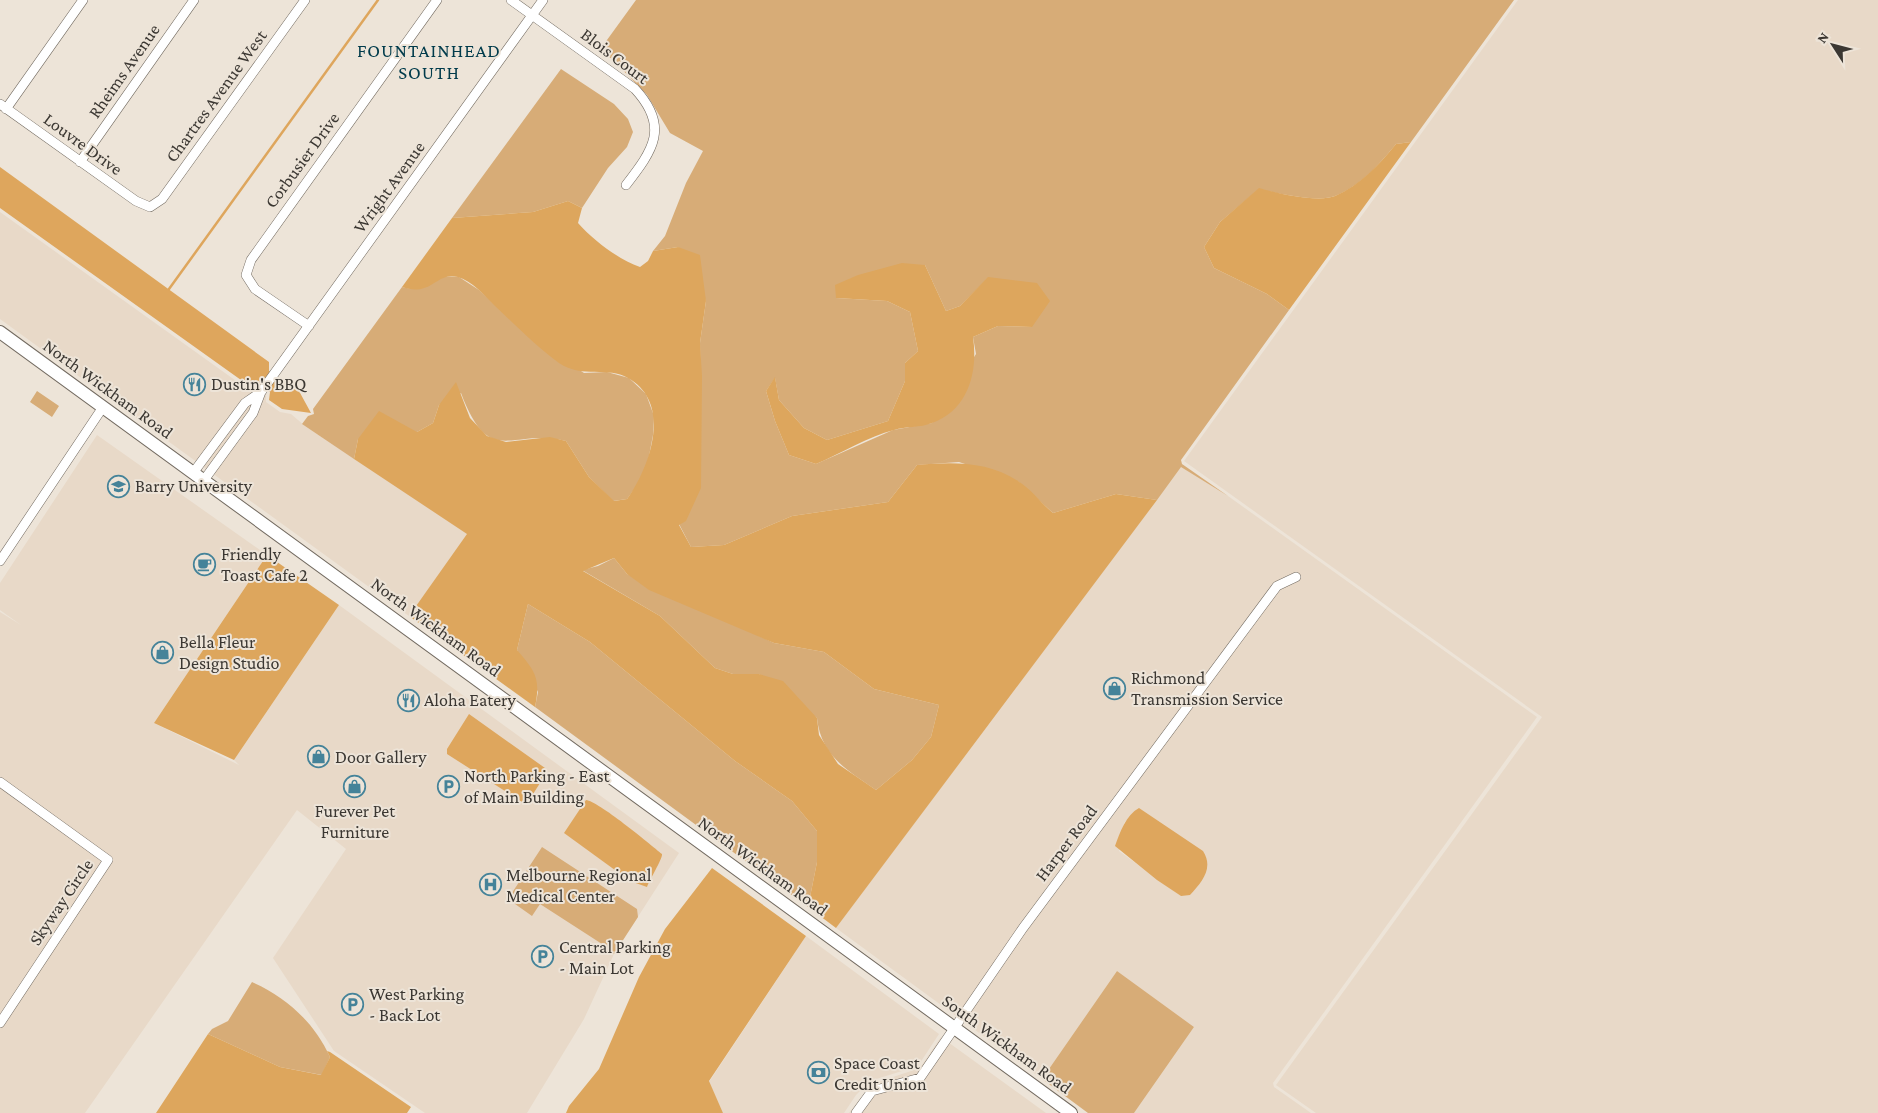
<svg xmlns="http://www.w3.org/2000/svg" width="1878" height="1113" font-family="'Crimson Pro',serif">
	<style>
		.built { fill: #e8d9c8; fill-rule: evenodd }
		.green { fill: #d7ac77; fill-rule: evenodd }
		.forest { fill: #dda65d; fill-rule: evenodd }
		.water { fill: #dea65d }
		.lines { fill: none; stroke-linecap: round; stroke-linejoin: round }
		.stream { stroke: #dea65d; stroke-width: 2.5 }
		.street-casing { stroke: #726a60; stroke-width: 10 }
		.secondary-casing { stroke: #726a60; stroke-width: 14 }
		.street { stroke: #fff; stroke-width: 9 }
		.secondary { stroke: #fff; stroke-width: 12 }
		.labels { text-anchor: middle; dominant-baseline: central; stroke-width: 4; stroke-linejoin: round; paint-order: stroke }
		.street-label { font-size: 18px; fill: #3b3732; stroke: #ede4d8 }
		.poi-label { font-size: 18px; fill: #3b3732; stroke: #ede4d8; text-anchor: start }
		.neighbourhood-label { font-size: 19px; letter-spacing: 1px; fill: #013b4b; stroke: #ede4d8 }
	</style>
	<rect width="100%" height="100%" fill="#ede4d8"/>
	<path class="built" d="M1518,0h360v1113h-562l-40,-28 266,-368 -358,-256z
		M0,212l246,176 10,-1 2,1 -3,4 11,1v9l14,10 11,2 14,12 163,108 -59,82 -409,-297z
		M97,435l170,120 -113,168 85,42 -5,-5 105,-155 340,248 -65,101 -30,65 -57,94h-102l-91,-62 -61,-93 73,-109 -49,-39 -212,303h-85v-501l21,13 -21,-15v-27z
		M1181,466l47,30 309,221 -264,366 1,4 37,26h-177l60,-86 -77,-56 -75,108 -206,-151zM1130,817l51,79 -62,-45 5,-28z
		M806,936l133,98 -21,32 -48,15 -14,14 -12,18h-121l-14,-31z
		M941,1037l105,76h-197l23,-29 48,-16z"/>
	<path class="green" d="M636,0h878l-103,142 -15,2c-17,21 -36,42 -61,52 -17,7 -59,-3 -76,-7l-39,33 -16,25 10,21 53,26 22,16 -108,150 1,4 46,32 -47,-29 -24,33 -41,-6 -63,19 -34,-31 -60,-20 -42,3 -29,37 -96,14 -68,29 -33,2 -12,-23 22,-118 -1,-63 6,-42 -28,-54 -25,4 12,-15 21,-53 17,-32 -33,-18 -23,-38 -35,-36 -13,-8zM925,265l21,46 14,-5 28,-28 44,49 -34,-1 -25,11 3,17 -44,69 -39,7 -77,34 -27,-9 -14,-34 -9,-30 9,-13 4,22 25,28 23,12 61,-19 17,-40v-18l13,-12 -8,-39 -23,-11 -51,-3z
		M561,69l53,35 14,15 5,13 -6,15 -19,21 -26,40 -14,-7 -35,11 -81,6z
		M441,276l18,1 20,13 56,51 49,32 23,-1 22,6 17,16 8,22 -1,19 -5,26 -10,23 -11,15 -14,2 -24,-24 -23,-36c-55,-14 -76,29 -105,-48l-22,12 -6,18 -16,9 -59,7 -4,20 -52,-35 6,-8 6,-2 -1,-5 89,-122c17,4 25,0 39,-11z
		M37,391l22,15 -7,11 -22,-15z
		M614,558l13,16 147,69 50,9 50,37 65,16 -8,32 -19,23 -36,30c-29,-20 -55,-34 -59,-72l-58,-44h-26l-18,-6 -55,-52 -78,-46 16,-4z
		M528,604l62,38 145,119 57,40 25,30v31l-9,45 -273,-200 3,-15 -21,-42z
		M542,847l95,62 1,8 -24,37 -9,-1 -5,-3 2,-6 -62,-40 -8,12 -24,-17z
		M1117,971l77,56 -60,86h-46l-46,-34z
		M252,982c34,15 62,40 78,75l-8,18 -42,-8 -72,-33 4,-5 16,-8z"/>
	<path class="forest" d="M1411,142l-122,168 -22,-16 -53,-26 -10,-21 16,-25 39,-34c17,5 59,15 76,8 25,-11 44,-31 61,-52z
		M568,201l14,7 -4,15c16,18 40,36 62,44l8,-6 5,-10 25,-4 22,8 6,46 -6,42 2,33 -1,112 -15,33 -7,4 12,22 33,-2 68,-29 96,-14 29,-37c35,-3 70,-4 101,16 13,8 23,22 35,32l63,-19 41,6 -321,428 -28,-21 9,-45v-31l-25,-30 -57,-40 -145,-119 -62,-38 -11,46c18,21 24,28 18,57l-126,-91 58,-82 -113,-75 4,-20 21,-28 38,21 16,-9 6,-18 17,-23 14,36 17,18 19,6 44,-5 16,4 23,36 25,24 13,-2c23,-32 46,-96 1,-121 -20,-12 -45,1 -69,-15 -20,-14 -47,-41 -65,-58 -10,-10 -22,-24 -36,-28 -16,-4 -21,7 -34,11 -8,3 -15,1 -22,-1l50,-69 81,-6zM614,558l13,16 22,16 125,53 50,9 50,37 65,16 -8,32 -19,23 -36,30 -38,-26 -19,-29 -2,-17 -34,-37 -24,-7h-26l-18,-6 -55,-52 -77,-45z
		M902,263l23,2 21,46 14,-5 28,-29 49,6 13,18 -18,26 -34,-1 -25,11c5,34 -4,73 -41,86 -12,5 -26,3 -38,7 -25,6 -54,24 -78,34l-27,-9 -14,-34 -9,-30 9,-14 4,23 25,28 23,12 61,-19 17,-40v-18l13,-12 -8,-39 -23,-11 -51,-3 -1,-13 23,-10z
		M267,555l72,50 -105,155 -80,-37z
		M712,868l94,68 -97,145 14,32h-157l3,-7 30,-37 40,-92 26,-48z
		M208,1034l72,33 41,8 9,-18 -3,-6 3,1 81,55 -4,6h-251z"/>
	<path class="water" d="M0,167l269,195v9l10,7 14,2 18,33 -29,-4 -13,-9 1,-8 -14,-9 -8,2 -248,-177z
		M469,714l76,54 2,4 -19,30h-6l-75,-48v-5z
		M586,800c12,1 64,44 76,54 1,4 -12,25 -15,33l-17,-6 -66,-48z
		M1139,808l64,43c11,17 -1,31 -13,44l-9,1 -24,-16 -42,-34c5,-14 11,-31 24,-38z"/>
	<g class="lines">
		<path class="stream" d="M169,289l209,-289"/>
		<defs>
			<path id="street" d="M511,0l124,89c35,38 18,61 -9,96
				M0,104l136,97 14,6 12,-8 143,-199
				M6,109l77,-109
				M80,162l114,-162
				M309,326l-54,-37 -9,-14 5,-15 186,-260
				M193,473l52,-70 16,-11
				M204,480l49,-67 8,-21 282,-392
				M0,561l103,-154
				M0,782l108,78 -108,163
				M856,1113l16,-22 48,-13 103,-150 254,-342 19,-9"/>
			<path id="secondary" d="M0,332l1071,781"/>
		</defs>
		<use href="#street" class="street-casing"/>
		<use href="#secondary" class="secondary-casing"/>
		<use href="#street" class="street"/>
		<use href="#secondary" class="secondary"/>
	</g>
	<defs>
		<symbol id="restaurant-ring" viewBox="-11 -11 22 22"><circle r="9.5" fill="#ede4d8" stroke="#458399" stroke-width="1.5"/><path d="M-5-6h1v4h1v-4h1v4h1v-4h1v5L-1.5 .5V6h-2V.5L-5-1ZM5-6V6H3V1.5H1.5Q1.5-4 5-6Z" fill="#458399"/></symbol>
		<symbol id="university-ring" viewBox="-11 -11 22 22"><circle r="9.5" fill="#ede4d8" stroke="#458399" stroke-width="1.5"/><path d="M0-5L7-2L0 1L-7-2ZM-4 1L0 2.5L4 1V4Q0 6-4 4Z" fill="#458399"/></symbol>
		<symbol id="cafe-ring" viewBox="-11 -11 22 22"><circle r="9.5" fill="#ede4d8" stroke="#458399" stroke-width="1.5"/><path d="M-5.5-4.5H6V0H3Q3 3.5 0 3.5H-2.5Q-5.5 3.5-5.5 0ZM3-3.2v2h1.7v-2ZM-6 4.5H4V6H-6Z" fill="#458399"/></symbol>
		<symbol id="shop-ring" viewBox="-11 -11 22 22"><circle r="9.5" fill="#ede4d8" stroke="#458399" stroke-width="1.5"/><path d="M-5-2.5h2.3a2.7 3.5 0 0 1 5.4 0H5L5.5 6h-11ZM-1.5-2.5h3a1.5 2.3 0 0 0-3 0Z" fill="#458399"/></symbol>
		<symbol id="parking-ring" viewBox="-11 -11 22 22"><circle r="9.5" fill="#ede4d8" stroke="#458399" stroke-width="1.5"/><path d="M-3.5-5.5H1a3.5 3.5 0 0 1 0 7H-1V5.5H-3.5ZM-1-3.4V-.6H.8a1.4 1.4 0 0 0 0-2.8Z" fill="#458399"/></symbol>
		<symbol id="hospital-ring" viewBox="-11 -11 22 22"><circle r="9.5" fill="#ede4d8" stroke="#458399" stroke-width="1.5"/><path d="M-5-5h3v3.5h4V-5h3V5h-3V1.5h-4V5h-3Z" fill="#458399"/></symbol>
		<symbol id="bank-ring" viewBox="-11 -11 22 22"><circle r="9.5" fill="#ede4d8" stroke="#458399" stroke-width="1.5"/><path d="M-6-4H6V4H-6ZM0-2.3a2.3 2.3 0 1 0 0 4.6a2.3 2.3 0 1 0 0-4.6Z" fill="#458399"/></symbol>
	</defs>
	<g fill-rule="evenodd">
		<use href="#restaurant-ring" x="182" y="372" width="25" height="25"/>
		<use href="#university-ring" x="106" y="474" width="25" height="25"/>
		<use href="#cafe-ring" x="192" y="552" width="25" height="25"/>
		<use href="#shop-ring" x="150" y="640" width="25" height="25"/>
		<use href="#shop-ring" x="1102" y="676" width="25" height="25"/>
		<use href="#restaurant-ring" x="396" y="688" width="25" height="25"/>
		<use href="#shop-ring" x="306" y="744" width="25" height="25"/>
		<use href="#shop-ring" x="342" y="774" width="25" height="25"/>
		<use href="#parking-ring" x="436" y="774" width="25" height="25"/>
		<use href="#hospital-ring" x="478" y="872" width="25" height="25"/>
		<use href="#parking-ring" x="530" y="944" width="25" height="25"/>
		<use href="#parking-ring" x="340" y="992" width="25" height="25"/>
		<use href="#bank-ring" x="806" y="1060" width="25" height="25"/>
	</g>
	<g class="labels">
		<g class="street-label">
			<text transform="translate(615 56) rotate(37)">Blois Court</text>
			<text transform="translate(124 71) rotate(-55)">Rheims Avenue</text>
			<text transform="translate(216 96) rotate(-54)">Chartres Avenue West</text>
			<text transform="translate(83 144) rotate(36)">Louvre Drive</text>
			<text transform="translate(302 160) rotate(-54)">Corbusier Drive</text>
			<text transform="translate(389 187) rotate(-54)">Wright Avenue</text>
			<text transform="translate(108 389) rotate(36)">North Wickham Road</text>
			<text transform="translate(436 627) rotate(36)">North Wickham Road</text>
			<text transform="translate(1066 843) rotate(-53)">Harper Road</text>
			<text transform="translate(763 866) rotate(36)">North Wickham Road</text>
			<text transform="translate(61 902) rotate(-56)">Skyway Circle</text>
			<text transform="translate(1007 1044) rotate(36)">South Wickham Road</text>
		</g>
		<g class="poi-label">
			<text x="211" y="384">Dustin's BBQ</text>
			<text x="135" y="486">Barry University</text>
			<text x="221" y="554">Friendly<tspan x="221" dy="21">Toast Cafe 2</tspan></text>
			<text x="179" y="642">Bella Fleur<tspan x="179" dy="21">Design Studio</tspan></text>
			<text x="1131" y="678">Richmond<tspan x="1131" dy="21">Transmission Service</tspan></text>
			<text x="424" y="700">Aloha Eatery</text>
			<text x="335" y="757">Door Gallery</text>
			<text x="464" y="776">North Parking - East<tspan x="464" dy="21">of Main Building</tspan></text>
			<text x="355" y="811" text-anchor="middle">Furever Pet<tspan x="355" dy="21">Furniture</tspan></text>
			<text x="506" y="875">Melbourne Regional<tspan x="506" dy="21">Medical Center</tspan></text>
			<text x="559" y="947">Central Parking<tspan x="559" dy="21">- Main Lot</tspan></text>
			<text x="369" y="994">West Parking<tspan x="369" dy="21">- Back Lot</tspan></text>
			<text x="834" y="1063">Space Coast<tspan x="834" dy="21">Credit Union</tspan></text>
		</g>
		<g class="neighbourhood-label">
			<text x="429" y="50">FOUNTAINHEAD<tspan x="429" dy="22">SOUTH</tspan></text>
		</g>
	</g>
	<g transform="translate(1833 45) rotate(306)" stroke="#ede4d8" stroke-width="4" paint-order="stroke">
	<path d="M0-4L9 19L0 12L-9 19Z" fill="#3b3732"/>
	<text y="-8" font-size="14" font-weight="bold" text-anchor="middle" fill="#3b3732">N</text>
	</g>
</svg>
